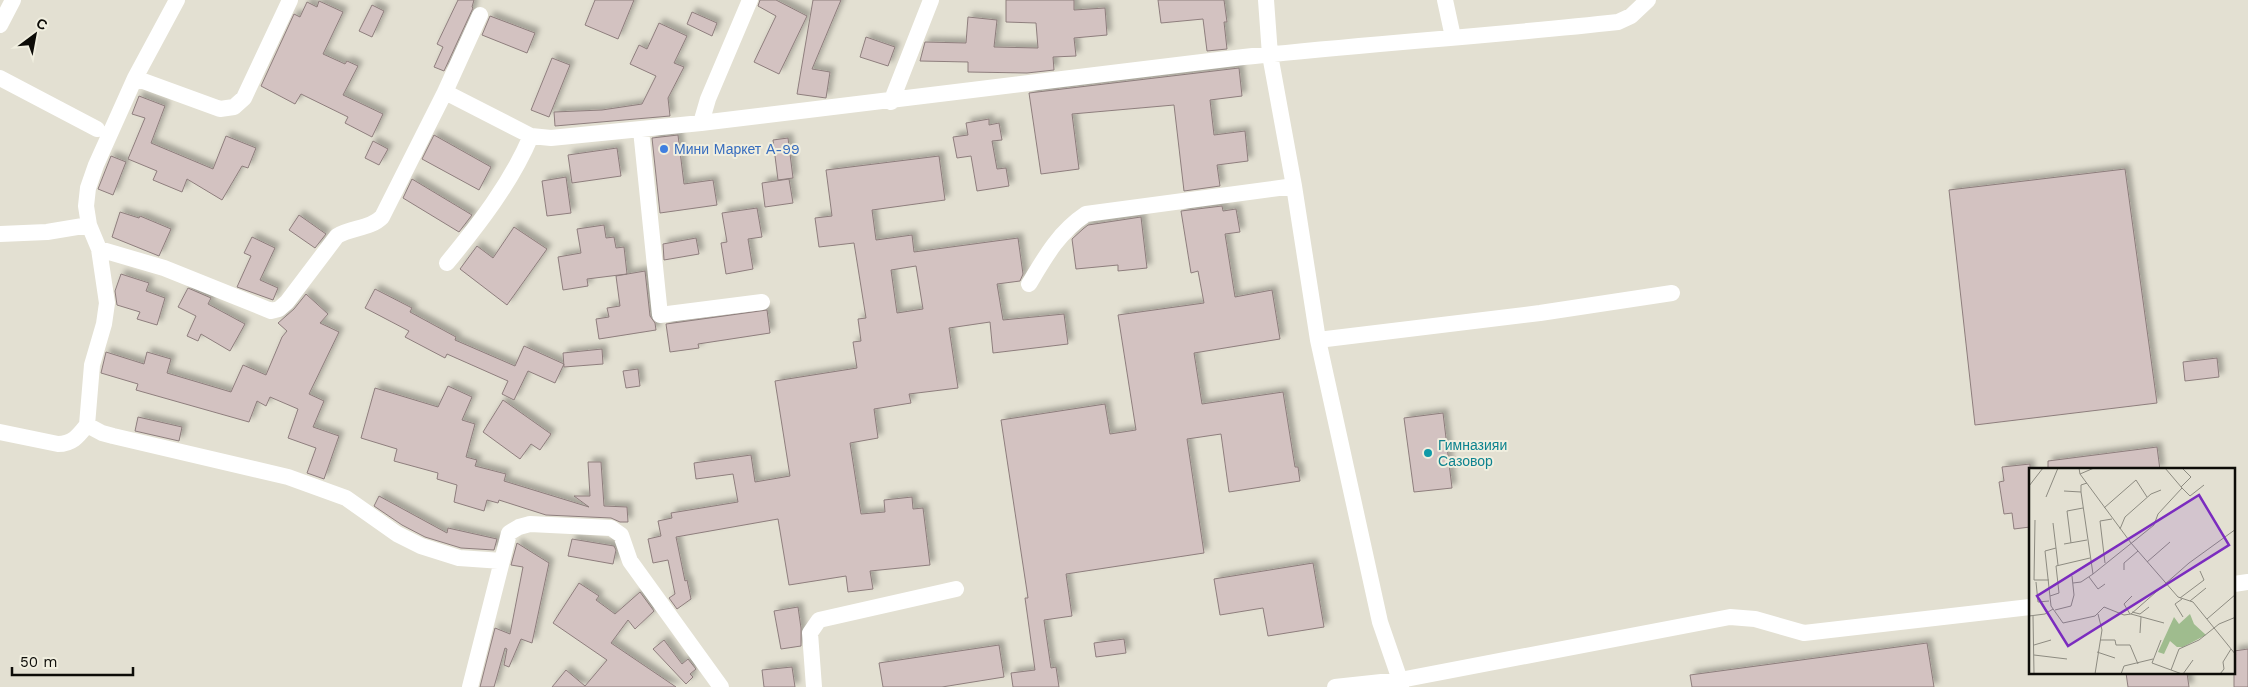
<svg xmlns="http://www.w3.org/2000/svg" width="2248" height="687" font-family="'Work Sans',sans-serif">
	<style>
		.building { fill: #d3c2c1; stroke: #8e7e7d; fill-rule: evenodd; filter: url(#shadow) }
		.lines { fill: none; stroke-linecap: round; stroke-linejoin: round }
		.minor { stroke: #fff; stroke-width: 16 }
		.shop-dot { fill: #3f7fe0; stroke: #f0eedf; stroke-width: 2 }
		.culture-dot { fill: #0f9aa8; stroke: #f0eedf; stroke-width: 2 }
		.labels { text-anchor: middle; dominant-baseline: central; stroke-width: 4; stroke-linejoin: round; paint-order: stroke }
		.shop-label { font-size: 14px; fill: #366cbe; stroke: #f0eedf; text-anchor: start }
		.culture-label { font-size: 14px; fill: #0d838f; stroke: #f0eedf; text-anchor: start }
		.inset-road { fill: none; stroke: #8d8b81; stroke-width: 1 }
		.view { fill: #7b2cbf; fill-opacity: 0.15; stroke: #7b2cbf; stroke-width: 2.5 }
		.inset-edge { fill: none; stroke: #0d0c08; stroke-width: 2.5 }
	</style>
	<defs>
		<filter id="shadow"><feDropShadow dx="4.5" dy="-4.5" stdDeviation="2.5" flood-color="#0004"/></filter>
	</defs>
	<rect width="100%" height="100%" fill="#e3e0d2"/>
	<path class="building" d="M458,0h16l-2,7 1,1 -29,63 -10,-4 9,-20 -6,-3z
		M595,0h39l-16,39 -33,-14z
		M760,0h16l31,16 -28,58 -25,-12 22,-46 -18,-10z
		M813,0h28l-29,69 18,3 -4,26 -29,-4z
		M1006,0h68v10l31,-2 2,27 -33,3 2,18 -23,1 1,13 -27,3 -59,-1v-10l-48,-1 5,-19 41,1 2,-26 29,3 -3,27 44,1 -2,-25 -30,-1z
		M1158,0h66l3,22h-3l3,27 -20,2 -4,-32 -42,4z
		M319,1l24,11 -20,42 22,10 2,-3 11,5 -15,29 40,19 -11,23 -27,-14 3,-6 -47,-23 -6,10 -34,-18 33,-72 6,3 7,-15 10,5z
		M372,5l12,6 -12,26 -13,-6z
		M692,12l25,11 -5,13 -25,-12z
		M490,16l45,17 -8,20 -45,-18z
		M659,23l28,13 -13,27 10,4 -16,31 2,18 -115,10 -1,-14 48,-2 40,-6 14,-28 -26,-12 9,-19 8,4z
		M866,37l29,10 -7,19 -28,-9z
		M552,58l18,7 -21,52 -18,-7z
		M1239,68l3,28 -32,4 4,35 31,-4 3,30 -31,4 3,21 -36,5 -10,-86 -102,9 7,55 -38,5 -12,-81z
		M139,96l26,10 -14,37 62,26 13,-33 30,12 -8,20 -6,-2 -20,34 -35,-21 -5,13 -29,-12 4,-9 -29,-12 17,-41 -13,-4z
		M989,119v6l10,-2 3,17 -10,1 5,28 9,-1 3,18 -32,5 -6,-35 -14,2 -4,-21 15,-2 -2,-12z
		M434,135l57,32 -12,23 -57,-31z
		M678,135l6,49 29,-4 4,25 -57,8 -8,-75z
		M788,138l5,40 -15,2 -5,-40z
		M373,141l15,8 -9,16 -14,-7z
		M617,148l4,28 -49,7 -4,-28z
		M111,156l15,6 -13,33 -15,-6z
		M939,156l6,44 -73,10 4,30 36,-5 2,17 104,-14 5,36 -3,7 -23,3 6,36 61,-6 4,30 -75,9 -3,-31 -41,6 9,60 -49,6 2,9 -37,6 4,29 -28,5 11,71 24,-2 -1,-12 28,-3 1,12 10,-1 7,57 -60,6 3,18 -25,3 -2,-16 -57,9 -11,-66 -102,18 9,44 2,-1 4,19 -14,10 -8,-11 6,-4 -7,-34 -15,3 -5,-24 13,-3 -3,-15 14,-3 -1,-5 67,-11 -5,-28 -37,5 -2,-16 57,-8 4,27 35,-6 -15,-95 82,-13 -4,-26 8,-1 -3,-22 8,-1 -12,-75 -35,4 -4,-29 17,-2 -6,-46zM916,266l7,43 -26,4 -6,-43z
		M2125,169l32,234 -182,22 -26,-235z
		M566,177l5,36 -24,3 -5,-35z
		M412,179l60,36 -13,17 -56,-34z
		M789,179l4,24 -28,4 -3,-24z
		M1222,206l1,5 13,-2 4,23 -15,2 10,63 37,-7 8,49 -86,14 8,51 81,-12 12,75h3l2,14 -71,11 -8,-58 -34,5 17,114 -138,21 6,42 -28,4 7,48 5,-1 3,20h-46l-2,-14 24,-3 -10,-72h3l-27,-178 104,-16 5,30 26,-4 -18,-115 86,-12 -6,-32 -7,2 -10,-62z
		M757,208l5,29 -14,2 5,30 -27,5 -5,-31 6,-1 -5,-29z
		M120,212l19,6 1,-2 31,13 -12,27 -47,-19z
		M299,215l27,19 -11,14 -26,-18z
		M1141,217l6,51 -29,3v-6l-42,4 -4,-30 11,-10 5,-4z
		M604,225l2,13 8,-1 2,11 8,-1 3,27 -40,5 1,7 -25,4 -5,-33 23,-4 -4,-24z
		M514,227l33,22 -40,56 -47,-36 17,-23 16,12z
		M252,237l23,11 -15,32 18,8 -5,12 -36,-13 14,-31 -7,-3z
		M696,238l3,16 -35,6 -1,-16z
		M645,271l5,45 5,7 1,7 -57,9 -3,-20 13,-2 -2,-9 13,-2 -4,-30z
		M121,274l28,9 -3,8 19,7 -8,27 -20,-6 3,-7 -23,-7 -2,-14z
		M188,288l23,10 -3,6 37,20 -15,27 -29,-17 -3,7 -11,-5 9,-20 -18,-9z
		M375,289l37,19 -2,4 46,25 -1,3 60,26 9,-20 40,18 -9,19 -27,-12 -14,29 -12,-6 6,-13 -61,-27 -2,4 -40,-21 4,-6 -44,-23z
		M306,294l22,20 -8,9 19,9 -30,62 15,7 -11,26 26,9 -15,43 -17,-6 9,-25 -28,-10 10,-29 -28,-12 -4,9 -9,-5 -8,21 -113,-32 2,-6 -37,-11 5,-21 38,12 3,-12 24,7 -4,14 64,19 12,-27 23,10 16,-38 5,-6 -9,-8 16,-14z
		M767,310l3,23 -72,11 1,4 -29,4 -4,-28z
		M602,349l1,15 -39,3 -1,-14z
		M2217,358l2,19 -34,4 -2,-19z
		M638,369l2,17 -14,2 -3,-17z
		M448,386l24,11 -10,23 13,4 -9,33 11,3 -2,6 31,8 -2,7 85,26 -15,-11h16l-2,-34h13l3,44 23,1 1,15h-8l-9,-4 -65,-3 -47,-15 -1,3 -11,-3 -3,11 -30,-9 3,-17 -20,-6 1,-6 -44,-12 3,-12 -36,-11 14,-50 63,19z
		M503,400l48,34 -11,16 -9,-6 -11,15 -37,-27z
		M1443,413l9,75 -38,4 -10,-74z
		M138,417l44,10 -3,14 -44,-10z
		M2157,447l3,23h-112v-9z
		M2030,464v63l-16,2 -2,-16 -8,1 -5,-32 5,-1 -2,-14z
		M379,496l68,37 1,-5 49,11 -3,11 -33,-2 -36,-11 -23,-12 -28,-19z
		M572,539l42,7 2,4 -3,14 -45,-8z
		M517,543l32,20 -17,80 -11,-4 -12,28 -5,-2 3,-16 -2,-1 -11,39h-14l15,-59 15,6 13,-67 -12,-2z
		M1313,563l11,64 -56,9 -5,-28 -43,7 -6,-36z
		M579,583l20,13 -3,4 19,14 25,-22 14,19 -19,18 -7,-9 -17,23 65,44h-124l14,-17 19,16 22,-26 -54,-37z
		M798,607l3,21v18l-20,3 -7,-38z
		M1124,639l2,14 -30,4 -2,-14z
		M664,640l18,24 6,-5 8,10 -6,5 3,3 -7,7 -33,-35z
		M1927,643l7,44h-242l-2,-12z
		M999,645l5,32 -62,10h-59l-4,-24z
		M2248,649v38h-14v-36z
		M792,667l3,20h-31l-2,-17z
		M2126,673h61l2,14h-61z"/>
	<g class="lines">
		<path class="minor" d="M177,0l-42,78 -39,87 -8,23 -2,18 3,19 10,24 8,54 -3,21 -12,41 -5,60 15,8 11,3 175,41 58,21 51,36 24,12 38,12 43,3 7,-28 10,-6 11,-3 81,4 10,7 9,26 91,126
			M750,0l-42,99 -7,24c178,-20 356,-45 534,-65 128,-14 256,-22 383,-36l13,-6 17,-16
			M1266,0l4,55 24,131 24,154 62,282 20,58 1,7
			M1445,0l8,37
			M0,25l13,-25
			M0,78l97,51
			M135,78l85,31 14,-2 10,-9 46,-98
			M445,92l86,44 20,2 150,-15
			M891,102l40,-102
			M641,130l19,185 102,-13
			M0,234l47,-2 42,-7
			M99,249l65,19 107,43 8,-2 8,-7 50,-66c15,-9 33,-7 45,-19l63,-125 35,-77
			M447,263c32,-39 64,-80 84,-127
			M1029,284c16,-27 30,-52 57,-70l208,-28
			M1318,340l222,-27 132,-20
			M0,432l58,12c15,0 21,-9 29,-19
			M2234,584l14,-2
			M470,687l32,-126
			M814,687l-4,-54 9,-13 137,-31
			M1335,687l65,-7 330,-63 25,2 49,14 226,-26"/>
	</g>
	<circle class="shop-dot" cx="664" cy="149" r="5"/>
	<circle class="culture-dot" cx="1428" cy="453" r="5"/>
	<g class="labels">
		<g class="shop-label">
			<text x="674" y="149">Мини Маркет А-99</text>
		</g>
		<g class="culture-label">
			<text x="1438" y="445">Гимназияи<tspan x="1438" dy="16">Сазовор</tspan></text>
		</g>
	</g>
	<g transform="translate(2029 468)">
		<rect width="206" height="206" fill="#e3e0d2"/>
		<path d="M161,146l4,10 12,11 -23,12h-6l-7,-6 -6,13 -6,-2 16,-35 5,7z" fill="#9fbc8e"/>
		<path class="inset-road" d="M50,0l1,6 51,69 47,54 15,5 43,53M51,6l14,-6M58,15l-6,2v7l12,82 61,-49 4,-11 24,-26 -17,-20M0,18l14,-18M152,19l10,-10 -9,-9M153,20l8,8 14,-11M35,23l17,1M17,29l12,-29M75,40l32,-28 11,17M6,52l-1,60h15M24,55l5,42M91,61l5,-12 26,-23 10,-4M42,75l-4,-32 16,-3M35,76l23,-4M27,80l-11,3 6,55 12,17 32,-7 9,-9 20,8 7,-1 58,-51 47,-34M118,94l23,-20M76,95l-5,-42 12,-2M95,102v-7l14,-12M60,109l9,12 7,-5M7,114l2,20 11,-1M44,115l8,-1 12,-8M21,128l9,-3 -3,-27 34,-8M151,130l24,-18 -4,-9M153,131l-7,5 8,13M161,133l16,-13M26,142l16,-4 3,-11 -2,-19M103,144l8,2 9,-7M101,146l-6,-10 8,-8M102,146l33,9M0,148l16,-2 8,-5M4,148l1,58M178,151l29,-25M111,165l1,-16M71,172h15l1,5h14l8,19M132,172l-9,23 30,11M5,177l17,-5M68,184l18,6M5,187l33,4M142,202l8,-21 20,-9 20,-16 17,-7M66,206l7,-44 -4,-16M92,206l3,-8 29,-7M154,206l10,-14M191,206l4,-5 -1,-7 8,-13"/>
		<path class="view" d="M170,27l30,50 -161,101 -31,-50z"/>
		<rect width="206" height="206" class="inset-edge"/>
	</g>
	<g transform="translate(35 35) rotate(32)" stroke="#f0eedf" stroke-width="4" paint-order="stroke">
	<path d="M0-4L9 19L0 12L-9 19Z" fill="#0d0c08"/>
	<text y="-8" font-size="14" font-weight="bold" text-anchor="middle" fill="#0d0c08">С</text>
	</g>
	<path d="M12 667v8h121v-8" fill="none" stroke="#0d0c08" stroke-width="2.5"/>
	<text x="20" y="667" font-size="15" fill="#0d0c08" stroke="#f0eedf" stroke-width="4" paint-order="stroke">50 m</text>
</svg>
